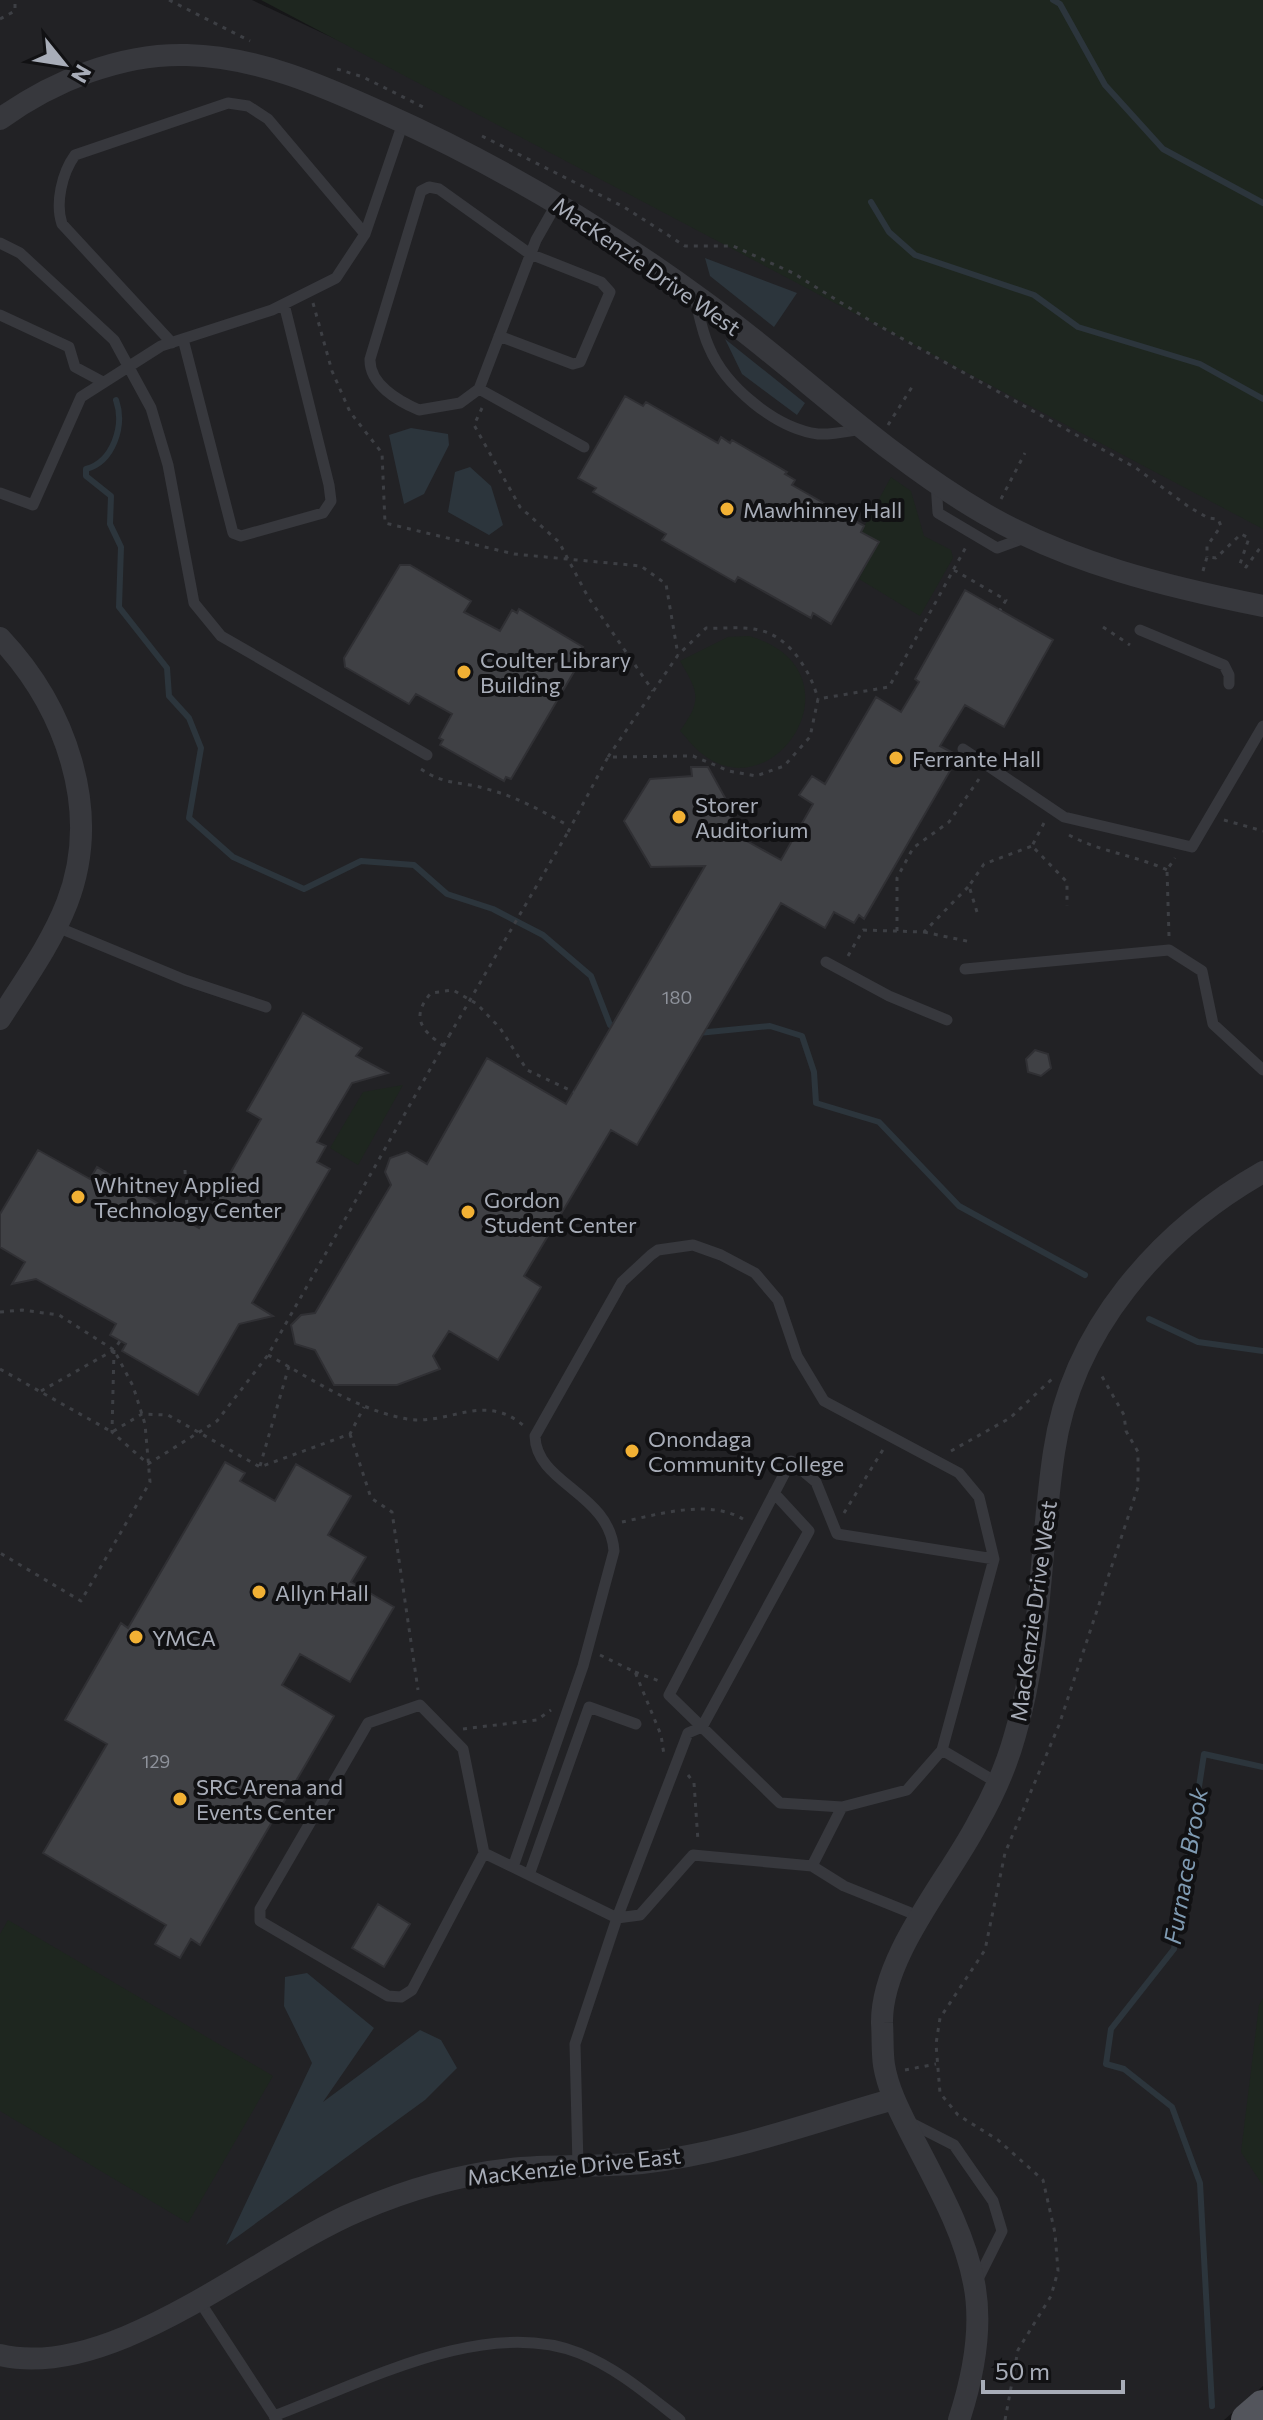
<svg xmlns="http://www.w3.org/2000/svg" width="1263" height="2420" font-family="Commissioner,sans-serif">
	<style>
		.built { fill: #222225 }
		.green { fill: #1e261f }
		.water { fill: #2c353c }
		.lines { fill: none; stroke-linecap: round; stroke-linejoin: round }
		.stream { stroke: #2c353c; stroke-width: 6 }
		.building { fill: #404145; stroke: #303034; stroke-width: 2 }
		.path { stroke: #3d3f44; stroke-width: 3; stroke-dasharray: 4 6; stroke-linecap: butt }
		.service { stroke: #37383d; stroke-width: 11 }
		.minor { stroke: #37383d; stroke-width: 22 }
		.primary { stroke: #53555c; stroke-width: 34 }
		.path-bridge { stroke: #3d3f44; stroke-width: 3; stroke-dasharray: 4 6; stroke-linecap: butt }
		.poi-dot { fill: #f2b134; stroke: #111113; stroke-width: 3 }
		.labels { text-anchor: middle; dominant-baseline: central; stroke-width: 8; stroke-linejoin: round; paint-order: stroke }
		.number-label { font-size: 18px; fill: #8e929b }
		.street-label { font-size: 22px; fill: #a8adb8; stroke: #111113 }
		.poi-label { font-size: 22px; fill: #a8adb8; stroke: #111113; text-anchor: start }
		.water-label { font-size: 24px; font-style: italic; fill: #7f9bb3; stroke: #111113 }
	</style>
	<rect width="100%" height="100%" fill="#161618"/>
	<path class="built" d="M0,0h252l109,51 902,465v1870l-39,34h-1224z"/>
	<path class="green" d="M261,0h1002v529z
		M891,477l20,14 13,45 27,14 2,8 -33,58 -61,-37 19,-37 -17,-10z
		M749,636c117,34 27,178 -48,117 -8,-6 -14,-15 -21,-22 22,-31 19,-38 0,-70l48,-24z
		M403,1085l-45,80 -28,-17 33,-56z
		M8,1920l265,156 -85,147 -188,-112v-177z
		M1263,1998v188l-22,-34 18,-147z"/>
	<path class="water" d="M705,258l92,35 -23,34 -64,-51z
		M725,339l80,64 -8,12 -55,-41z
		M411,428l37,6 1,11 -25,49 -20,10 -15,-69z
		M470,467l21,19 12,39 -14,10 -41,-23 7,-40z
		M307,1973l67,55 -51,74 97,-72 21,10 16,28 -32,32 -199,145 86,-182 -28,-57 1,-29z"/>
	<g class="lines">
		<path class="stream" d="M1053,0l7,4 45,81 58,64 100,54
			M871,202l18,30 26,23 119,40 44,32 122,37 63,35
			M116,400c9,26 -3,62 -30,69v7l25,20 -1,28 11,23 -2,60 48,61 2,28 20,22 12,30 -12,70 44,39 71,32 57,-28 53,4 33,29 46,15 50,26 48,41 19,49 7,2
			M698,1033l72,-7 32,10 12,36 2,31 63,19 80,84 126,69
			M1149,1319l49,23 65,9
			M1212,2406l-12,-223 -28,-76 -48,-38 -18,-5 5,-35 63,-80 30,-195 59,13"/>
	</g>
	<path class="building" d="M625,396l18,10 3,-4 72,41 3,-6 9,6 2,-3 55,32 -2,2 10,6 -3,5 72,41 -3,6 18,10 -48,82 -18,-11 -2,5 -73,-41 -3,5 -73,-42 4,-6 -73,-42 3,-4 -18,-10z
		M400,565h10l61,36 -7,11 36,19 12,-21 5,3 2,-4 64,38 -3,3 5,3 -74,126 -5,-2 -2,4 -64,-36 3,-5 -4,-2 13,-24 -36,-20 -7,10 -64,-37 -1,-9z
		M965,590l88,50 -49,87 -39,-22 -25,41 15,8 -5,8 4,2 -90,155 -5,-4 -5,8 -20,-11 -9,16 -44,-25 -144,242 -26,-15 -87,146 17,11 -43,73 -49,-29 -16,25 7,13 -43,16h-63l-19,-35 -20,-6 -4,-19 10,-10 14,-2 76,-128 -6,-13 5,-14 17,-6 20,12 60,-106 79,46 139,-238 -54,1 -27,-46 26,-42 42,-3 -1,-9h17l26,47 -9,15 56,31 32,-56 -14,-9 13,-19 13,8 51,-87 25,15 18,-30 -4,-3z
		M303,1013l59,35 -6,8 32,17 -36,10 -35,59 9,4 -9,16 13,7 -78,134 21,13 -34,8 -41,71 -76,-44 4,-7 -16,-9 6,-11 -80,-45 -24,5 13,-22 -25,-15v-33l38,-64 52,29 7,-12 102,61 62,-109 -14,-8z
		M1035,1050l13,4 3,14 -10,8 -13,-4 -2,-13z
		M225,1462l20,11 -5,8 35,20 21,-37 55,32 -23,39 38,22 -15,25 43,25 -44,75 -50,-28 -18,31 52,31 -134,229 -9,-6 -11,19 -25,-14 11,-19 -123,-72 64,-109 -42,-24 56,-97 7,5z
		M378,1904l32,20 -26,43 -32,-19z"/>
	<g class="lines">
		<path class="path" d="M169,0l81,41
			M0,19l15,-8v-11
			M337,69l26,8 62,31
			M482,136l142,71 61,39h48l60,27 81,50 262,145 53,39 19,11 10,1 3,7 -14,20v11
			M313,303l19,68 18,41 32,41 3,70 129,31 127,12 25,18 12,71
			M482,408l-8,17 46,82 39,35 29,55 65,94
			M888,425l24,-38
			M1001,499l24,-46
			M954,570l52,30 -6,10
			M1203,571l4,-14 9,1 25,-24 8,4 -9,26 6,3 17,-23
			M1103,627l27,18
			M608,757l70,-102 28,-27c17,1 36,-2 52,2 31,5 53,42 60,69
			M421,769c25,17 40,12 66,20 30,8 55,22 82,37
			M1224,820l39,11
			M1044,823l-12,23 35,36v24
			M568,832l40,-75 85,-1 36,15 27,5 28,-10 26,-29 8,-38 71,-12 77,-140
			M1069,835c31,17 66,20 98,35
			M977,912l-8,-26 15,-22 48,-18
			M897,931v-53l16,-30 36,-26 30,-43
			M924,932l47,10
			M1169,936l-2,-66 8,-12
			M848,956l15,-26 61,2 45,-46
			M444,1046c-24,-16 -33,-30 -13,-53l22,-3 24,14 23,24 27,42 47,22
			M185,1170l3,55
			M0,1312l22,-2 37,5 55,35 19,36 12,38 5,58 -69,119 -81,-48
			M114,1350l-2,82 36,32 69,-43 51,-66 181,-319
			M268,1355c44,24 89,55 139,64 42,7 77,-28 117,7
			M0,1369l112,63 30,-18 26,1 92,52 90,-33 14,-27
			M41,1391l73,-41 6,-9
			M350,1434l21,64 21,14 26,178
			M951,1451l59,-33 42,-39
			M260,1466l29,-100
			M844,1513l40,-65
			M622,1522c37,-8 87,-23 121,-3
			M600,1655l35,17 26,63 3,20
			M635,1672l27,10
			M463,1729l74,-9 14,-10
			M688,1775l6,8 4,58
			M905,2070l31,-6
			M1005,2420l13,-70 33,-54 7,-25 -3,-38 -12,-53 -45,-40 -40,-25 -18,-22 -4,-49 4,-26 45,-68 20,-97 54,-128 79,-238v-35l-12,-21 -2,-16 -24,-42"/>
		<path class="service" d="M557,203l-21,37 -57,149 105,58
			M0,243l20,10 94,87 37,68 17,57 26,138 27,33 206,119
			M695,298c4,16 7,34 14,49 16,39 66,81 109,87 14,1 31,-3 44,-5
			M0,315l69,32 6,20 28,15
			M183,339l50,194 8,3 82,-23 8,-12 -2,-16 -45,-181
			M172,343l-110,-119c-7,-21 0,-51 13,-69l153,-52 20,3 20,13 97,115
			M479,389l-19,14 -41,7c-21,-9 -50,-26 -49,-51l51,-168 8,-4 10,2 91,65 71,28 9,10 -30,70 -7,2 -74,-28
			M936,483l2,30 59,35 30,-11
			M0,493l33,12 48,-108 80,-51 111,-36 64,-32 29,-44 38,-111
			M1140,630l84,35 5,10v9
			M963,749l101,68 128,30 71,-121
			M57,927l128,53 81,27
			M826,962l63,34 58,24
			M965,969l204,-19 33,21 11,53 50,46
			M842,1807l-62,-4 -111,-108 122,-234 25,21 21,52 157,25
			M484,1853l-72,137 -11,7 -13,-1 -128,-75v-12l108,-186 52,-18 43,44 21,104 133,65 71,-185 14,-6 107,-196 -35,-38
			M812,1866l32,20 77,31
			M513,1867l70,-201 31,-115c-4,-58 -78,-67 -79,-115l87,-154 29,-27 7,-5 35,-5 28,10 34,18 23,27 19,56 27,45 135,72 20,24 15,62 -52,191 54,32
			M529,1875l60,-168 47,17
			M909,2122l45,23 39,56 9,30 -25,50
			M578,2166l-3,-122 42,-126 23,-3 53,-60 119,11 30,-59 65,-17 35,-40
			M198,2299l79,121
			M274,2416c88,-33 211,-100 305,-63 38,15 69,42 101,67"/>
		<path class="minor" d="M0,119c53,-38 121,-66 187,-64 71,2 134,30 198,59 114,51 219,114 320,188 95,69 178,153 280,212 84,49 183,73 278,92
			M0,638c65,69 103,172 67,265 -16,41 -43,78 -67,116
			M0,2355c112,27 258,-102 358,-144 51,-22 107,-38 163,-43 40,-3 81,-1 121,-5 85,-9 170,-41 252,-64
			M959,2420c14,-43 24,-92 15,-137 -10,-52 -38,-100 -62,-147 -11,-22 -24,-46 -28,-71 -2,-13 -1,-28 -2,-42 -1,-66 65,-142 95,-199 15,-26 30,-60 38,-89 27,-91 25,-190 39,-283 18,-122 105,-221 209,-280"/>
		<path class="primary" d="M1248,2420l15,-13"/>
		<path class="path-bridge" d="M449,1036l119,-204"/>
	</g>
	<g class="poi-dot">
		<circle cx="727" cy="509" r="8"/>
		<circle cx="464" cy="672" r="8"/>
		<circle cx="896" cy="758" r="8"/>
		<circle cx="679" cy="817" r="8"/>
		<circle cx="78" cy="1197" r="8"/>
		<circle cx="468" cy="1212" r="8"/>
		<circle cx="632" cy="1451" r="8"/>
		<circle cx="259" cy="1592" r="8"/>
		<circle cx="136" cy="1637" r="8"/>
		<circle cx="180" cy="1799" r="8"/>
	</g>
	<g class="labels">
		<g class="number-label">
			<text x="677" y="997">180</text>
			<text x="156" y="1761">129</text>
		</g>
		<g class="street-label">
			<text transform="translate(647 266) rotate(35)">MacKenzie Drive West</text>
			<text transform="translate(1033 1611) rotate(-82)">MacKenzie Drive West</text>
			<text transform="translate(574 2166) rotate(-6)">MacKenzie Drive East</text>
		</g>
		<g class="poi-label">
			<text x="743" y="509">Mawhinney Hall</text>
			<text x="480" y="659">Coulter Library<tspan x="480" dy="25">Building</tspan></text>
			<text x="912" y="758">Ferrante Hall</text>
			<text x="695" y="804">Storer<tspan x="695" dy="25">Auditorium</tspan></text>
			<text x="94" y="1184">Whitney Applied<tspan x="94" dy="25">Technology Center</tspan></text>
			<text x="484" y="1199">Gordon<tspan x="484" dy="25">Student Center</tspan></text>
			<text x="648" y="1438">Onondaga<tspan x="648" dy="25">Community College</tspan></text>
			<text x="275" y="1592">Allyn Hall</text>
			<text x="152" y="1637">YMCA</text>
			<text x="196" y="1786">SRC Arena and<tspan x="196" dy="25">Events Center</tspan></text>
		</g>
		<g class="water-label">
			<text transform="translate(1185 1866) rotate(-80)">Furnace Brook</text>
		</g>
	</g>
	<g transform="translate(64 64) rotate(120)" stroke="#111113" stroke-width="6" paint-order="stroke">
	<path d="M0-6L14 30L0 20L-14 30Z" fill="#a8adb8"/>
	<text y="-12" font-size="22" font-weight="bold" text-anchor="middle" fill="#a8adb8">N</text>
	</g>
	<path d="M983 2380v12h140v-12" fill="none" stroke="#a8adb8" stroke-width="4"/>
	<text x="995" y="2380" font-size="24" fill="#a8adb8" stroke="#111113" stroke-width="6" paint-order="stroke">50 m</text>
</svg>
